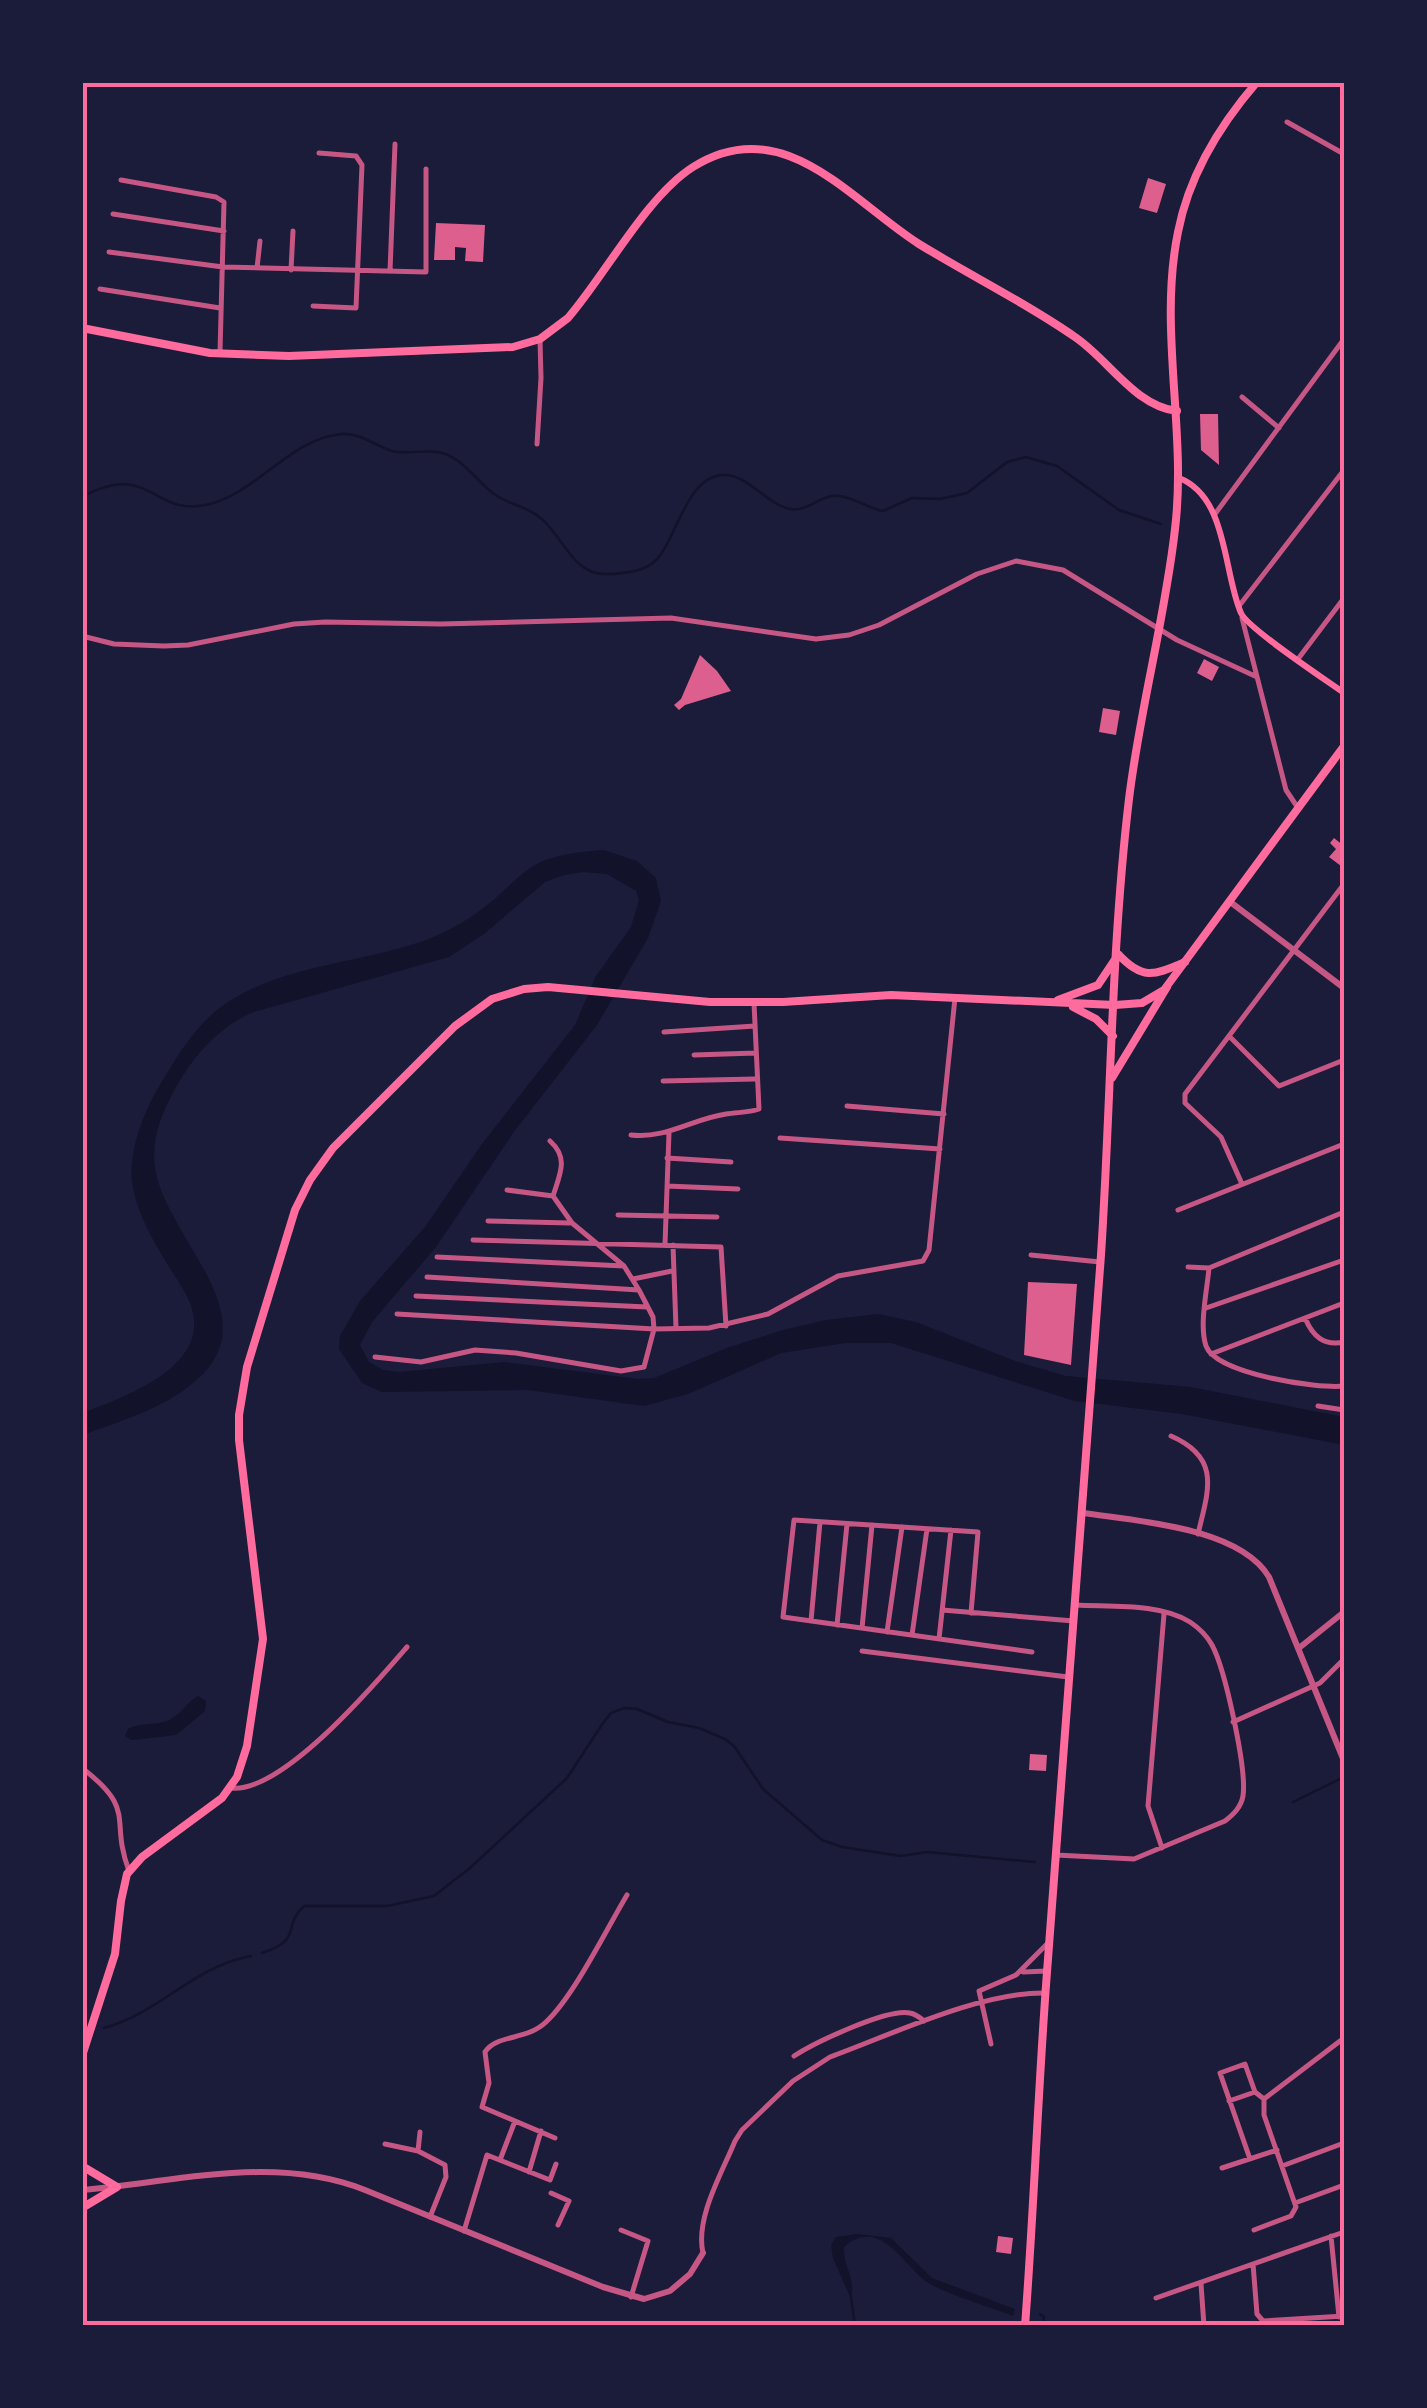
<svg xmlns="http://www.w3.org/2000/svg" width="1427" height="2408" font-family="Manrope,sans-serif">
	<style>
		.water { fill: #12122b }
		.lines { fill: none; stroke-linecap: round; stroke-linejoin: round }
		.stream { stroke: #12122b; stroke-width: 2.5 }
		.building { fill: #dd5f8e }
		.minor { stroke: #c65784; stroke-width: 5 }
		.tertiary { stroke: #c65784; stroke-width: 6 }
		.secondary { stroke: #ff6b9d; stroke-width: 6 }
		.primary { stroke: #ff6b9d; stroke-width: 8 }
		.trunk { stroke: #ff6b9d; stroke-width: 8 }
		.neatline { fill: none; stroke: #ff6b9d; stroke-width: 4 }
	</style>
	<rect width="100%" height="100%" fill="#1b1b3a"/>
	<path class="water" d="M604,850l33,11 19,17 5,23 -13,37 -51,87 -81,104 -80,118 -64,75 -12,23 9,17 14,8 17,2 104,-10 134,17 16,-1 73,-30 56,-18 43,-10 52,-6 38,8 99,39 51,15 125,11 153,30v28l-162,-31 -107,-13 -184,-58h-46l-64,10 -93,41 -44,12 -116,-16 -146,2 -20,-9 -23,-34 1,-13 20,-35 65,-74 57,-83 93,-119 21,-49 35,-49 8,-27 -3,-9 -29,-17 -24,-2 -19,3 -19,7 -61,52 -35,23 -195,55c-36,15 -61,44 -80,79 -11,21 -20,40 -20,65 0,76 124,158 39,227 -31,26 -73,38 -110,52v-22c52,-20 143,-53 100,-124 -19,-31 -43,-65 -50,-101 -7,-34 12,-80 30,-108 18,-30 37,-61 68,-80 59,-36 131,-37 195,-60 23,-9 46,-22 65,-38 17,-14 32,-33 54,-42 18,-6 40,-9 59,-10z
		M198,1696l8,5 -1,10 -29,24 -44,5 -7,-4 3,-7c14,-8 29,-2 43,-10 11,-6 16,-17 27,-23z
		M858,2234l33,4 41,40 83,31 -2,7c-27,-11 -57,-18 -83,-32 -24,-13 -48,-70 -86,-37 -1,19 12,32 7,52l-18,-41 -2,-13 5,-8z"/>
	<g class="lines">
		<path class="stream" d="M82,497c68,-38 71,22 128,7 49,-13 82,-67 133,-70 18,-1 32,12 49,17 18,4 36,-3 53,3 22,8 33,30 52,42 13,8 29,11 41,20 23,16 34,58 66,58 15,0 40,-2 51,-13 21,-19 31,-85 68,-86 25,-1 43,29 67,34 16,3 28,-11 42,-13 16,-2 35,12 51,15l29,-13 28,1 27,-6 40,-31 19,-5 31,9 62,44 42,14
			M1293,1802l51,-25
			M262,1953c42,-13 20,-28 42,-47h83l47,-10 36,-28 97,-90 36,-55 8,-10 13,-5 13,1 31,13 31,6 26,11 9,7 29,43 59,51 20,7 59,9 26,-4 108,10
			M104,2028c54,-14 90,-62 147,-72
			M851,2297l4,29
			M1040,2314l4,3 -1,7"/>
	</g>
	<path class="building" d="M1148,178l18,6 -9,29 -18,-5z
		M436,223l49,2 -2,37 -18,-1 1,-13 -11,-1v13h-21z
		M1200,414h18l1,51 -18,-15z
		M700,655l17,16 14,20 -46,14 -6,5 -5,-5 7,-6z
		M1204,659l15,8 -7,14 -15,-8z
		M1103,708l17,3 -4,24 -17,-3z
		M1334,838l10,8v16l-3,4 -12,-9 7,-8 -6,-6z
		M1028,1282l49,2 -6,81 -47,-10z
		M1030,1754l17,1 -1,16 -17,-1z
		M998,2236l15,2 -2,16 -15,-2z"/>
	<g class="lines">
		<path class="minor" d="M1287,122l57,32
			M121,180l95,17 8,5 -4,150
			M113,214l111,17
			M109,252l114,15 203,5v-103
			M257,268l3,-27
			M291,270l2,-39
			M390,271l5,-127
			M100,289l120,19
			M313,306l43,2 6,-143 -6,-9 -37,-3
			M1242,397l37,31
			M537,444l4,-66 -1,-39
			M1215,514l129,-175
			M1239,606l105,-136
			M1242,618l44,172 12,18
			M82,636l32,8 50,2 24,-1 106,-21 31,-2 116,2 230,-6 145,21 33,-4 30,-10 98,-51 39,-13 47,9 114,70 80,37
			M1298,659l46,-61
			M664,1032l91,-6
			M1230,1037l49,49 65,-26
			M694,1055l62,-2
			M663,1081l92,-2
			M847,1106l97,8
			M631,1135c35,4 61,-16 95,-21 12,-2 22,-1 33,-5l-5,-106
			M780,1138l160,11
			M550,1141c19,17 10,33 3,55
			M667,1158l64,4
			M1242,1184l-21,-47 -36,-34v-9l159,-210
			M667,1186l71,3
			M1178,1210l166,-66
			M618,1215l99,2
			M488,1221l82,2
			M473,1240l248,7 5,79
			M665,1244l4,-111
			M673,1245l3,83
			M1031,1255l69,7
			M437,1257l187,9
			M1188,1267l21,1 135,-56
			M1209,1268c-2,23 -10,57 -3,78 10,28 112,43 138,40
			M427,1277l212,13
			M633,1279l39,-8
			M416,1296l231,11
			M1206,1308l138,-48
			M397,1314l257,15 55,-1 59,-14 70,-38 85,-15 6,-11 26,-252
			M1305,1318c8,19 19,28 39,24
			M1211,1354l133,-51
			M375,1357l46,5 54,-12 41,3 105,18 23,-4 10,-38 -1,-12 -14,-27 -15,-24 -52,-43 -19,-27 -46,-6
			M1318,1406l26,4
			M1171,1436c51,22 37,55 27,98
			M942,1610l132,11
			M971,1613l7,-81 -184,-12 -11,97 249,35
			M811,1621l9,-99
			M837,1625l10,-101
			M862,1628l10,-103
			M887,1632l15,-105
			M912,1635l15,-106
			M939,1639l12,-109
			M862,1651l206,26
			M1233,1722l87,-39 24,-24
			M82,1768c56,43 27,50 47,103
			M230,1788c51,7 145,-104 177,-141
			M1162,1848l-14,-42 16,-192
			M1056,1855l78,4 91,-38c9,-7 16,-14 18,-25 4,-27 -18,-127 -31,-151 -5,-9 -13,-17 -22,-23 -30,-19 -79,-15 -114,-17
			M1023,1972l24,-1
			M991,2044l-12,-53 37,-16 33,-33
			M794,2056c20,-13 93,-48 116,-43 6,1 9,4 14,8
			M1264,2099l80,-61
			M1229,2101l26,-9
			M555,2138l-73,-31 7,-24 -4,-31c12,-18 41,-11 61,-30 28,-26 60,-92 81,-127
			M385,2144l33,7 27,14 1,12 -16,40
			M418,2151l2,-19
			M1250,2159l-30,-86 25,-9 10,28 9,7v16l32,92 -5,9 -37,14
			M500,2160l15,-39
			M1282,2166l62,-23
			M1222,2168l55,-18
			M529,2172l12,-41
			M551,2193l18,8 -11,24
			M1295,2203l49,-18
			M621,2230l27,11 -17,56
			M464,2231l23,-76 63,25 6,-16
			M1331,2236l8,81
			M703,2253c-8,-35 19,-80 32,-112l7,-11 51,-49 37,-24c63,-23 150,-65 215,-64
			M1253,2264l4,50 6,7 81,-5
			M1201,2284l3,42
			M1156,2298l188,-66"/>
		<path class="tertiary" d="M1229,901l115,87
			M1083,1513c53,8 156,14 186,64l75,184
			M1299,1648l45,-36
			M82,2190c95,-8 192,-36 283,0l238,97 41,12 26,-8 20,-17 13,-21"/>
		<path class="secondary" d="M1179,478c49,19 44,94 62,135 6,15 85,67 103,80"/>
		<path class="primary" d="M82,328l128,25 79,3 224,-9 27,-8 28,-21c38,-44 78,-121 125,-151 90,-57 158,34 226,77 52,32 106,58 156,93 34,23 60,69 102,74
			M1115,1005l27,-2 22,-13 180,-244"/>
		<path class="trunk" d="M1118,954c25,27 36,21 67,8
			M1058,1000l40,-15 18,-27
			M1073,1007l23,12 17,17
			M1112,1078l55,-91
			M82,2056l33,-102 6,-53 6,-27 15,-17 80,-59 15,-21 10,-31 16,-107 -24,-199v-25l8,-48 48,-157 15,-30 23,-32 122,-122 37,-27 32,-10 24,-2 162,15h73l108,-7 224,10
			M82,2166l35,21
			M82,2208l35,-21
			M1025,2326c9,-118 13,-236 22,-354 17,-239 37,-478 54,-717 10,-152 10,-305 28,-456 11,-91 36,-180 46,-270 12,-98 -17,-200 3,-297 11,-57 41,-106 79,-150"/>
	</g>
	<rect width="1427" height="2408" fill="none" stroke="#1b1b3a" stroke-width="170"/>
	<rect x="85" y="85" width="1257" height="2238" class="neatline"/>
</svg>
